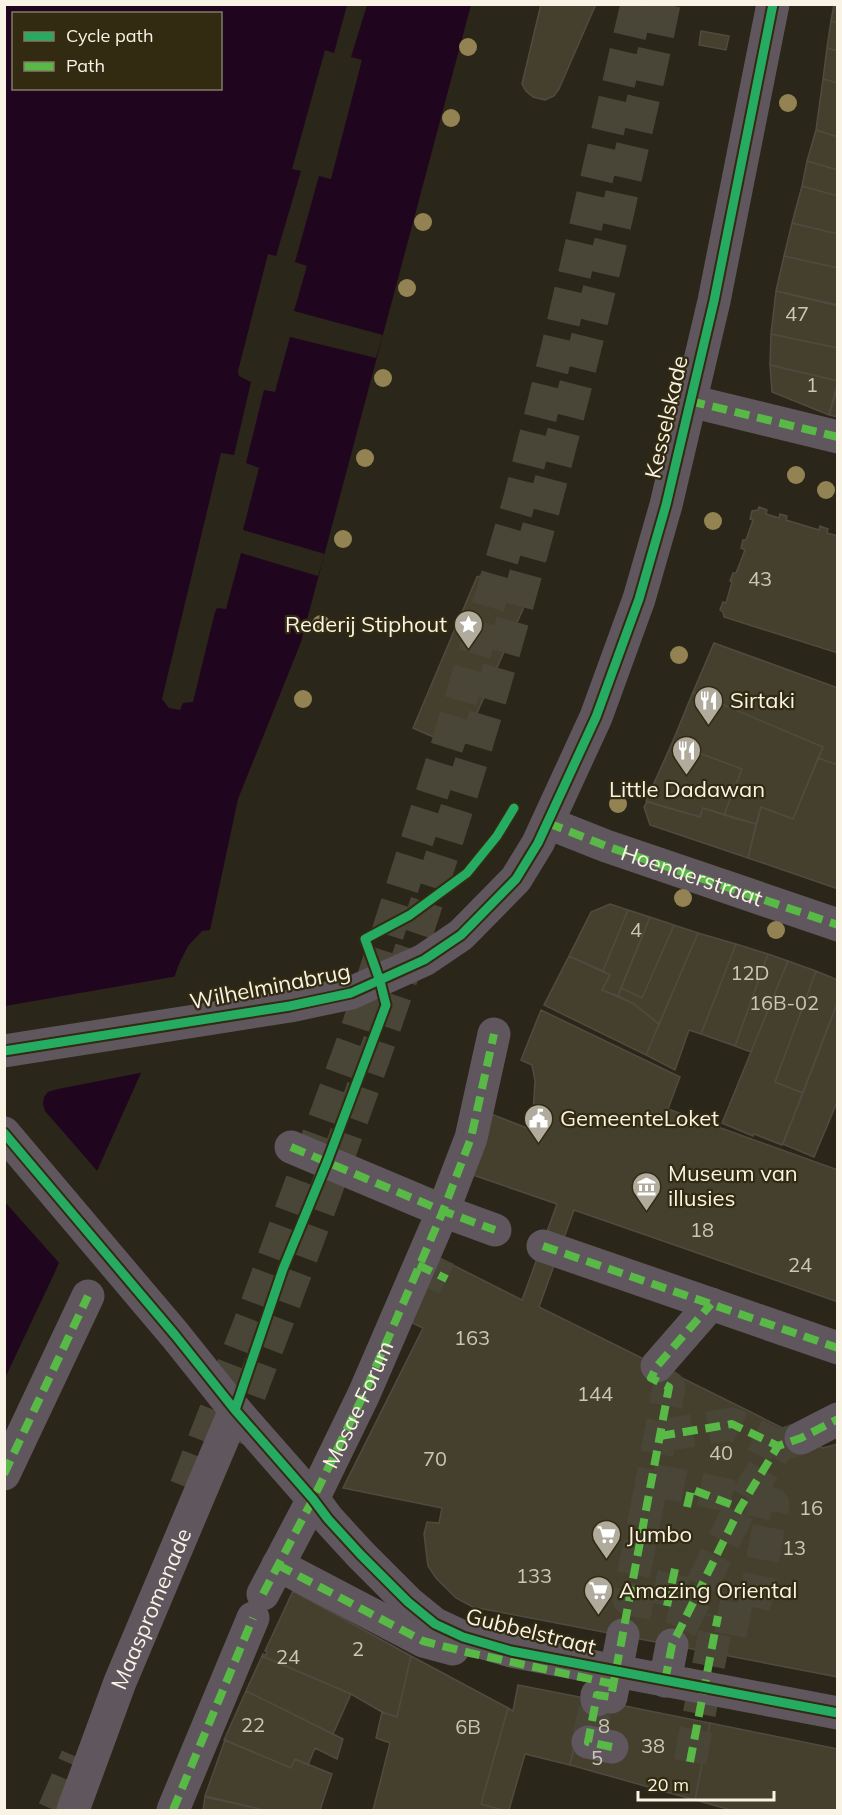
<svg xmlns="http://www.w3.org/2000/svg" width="842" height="1815" font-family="Mulish,sans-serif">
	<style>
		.water { fill: #20051f; fill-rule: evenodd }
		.pier { fill: #2a2619 }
		.building { fill: #45402e; stroke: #4f4b41; stroke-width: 1.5 }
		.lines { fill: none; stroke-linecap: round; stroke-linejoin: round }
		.street-tunnel { stroke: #494537; stroke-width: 33; stroke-dasharray: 33 16; stroke-linecap: butt }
		.secondary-tunnel { stroke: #494537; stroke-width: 33; stroke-dasharray: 33 16; stroke-linecap: butt }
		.street { stroke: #60575e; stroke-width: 33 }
		.quiet { stroke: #58b947; stroke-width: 8; stroke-dasharray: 15 8; stroke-linecap: butt }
		.cycleway-casing { stroke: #322a11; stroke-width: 13 }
		.cycleway { stroke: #26ab63; stroke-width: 9 }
		.tree { fill: #948352 }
		.labels { text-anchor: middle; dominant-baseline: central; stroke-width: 4.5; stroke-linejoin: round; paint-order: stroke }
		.number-label { font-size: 20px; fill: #cbc6b6 }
		.street-label { font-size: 22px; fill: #f8f3e4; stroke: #322a11 }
		.poi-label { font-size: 22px; fill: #f8f3e4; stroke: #322a11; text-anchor: start }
	</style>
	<rect width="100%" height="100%" fill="#2a2619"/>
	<path class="water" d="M5,5h466l-170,637 -63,157 -28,131 -8,1 -14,15 -9,18 -38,109 -44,98 -42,101 -50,106zM14,14h206v74h-206z"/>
	<path class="pier" d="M347,5h20l-16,52 11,3 -31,119 -12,-3 -24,86 12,4 -13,45 89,24 -7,23 -86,-21 -15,55 -11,-2 -18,73 13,5 -16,62 82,24 -7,22 -77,-23 -15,56 -9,-1 -2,4 -22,90 -10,1 -3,7 -11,-2 -7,-9 59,-246 13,2 17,-73 -12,-6 -1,-5 30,-117 8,2 25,-85 -9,-2 33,-119 9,3z
		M178,976l-33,96 -87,17 -10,3 -4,5 -1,7 2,7 54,62 -38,92 -57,-64 1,-195z"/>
	<path class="building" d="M541,4h55l-37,85 -5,7 -9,4 -12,-3 -7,-6 -4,-7z
		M834,4h4v19l-7,-2z
		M831,21l7,2v28l-11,-3z
		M701,31l28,5 -3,14 -27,-5z
		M827,48l11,3v32l-15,-4z
		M823,79l15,4v54l-22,-7z
		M816,130l22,7v33l-31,-9z
		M807,161l31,9v26l-36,-10z
		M802,186l36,10v38l-46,-11z
		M792,223l46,11v34l-54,-12z
		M784,256l54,12v37l-62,-14z
		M776,291l62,15v42l-67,-14z
		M771,334l67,14v33l-68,-16z
		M770,365l68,16 -9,34 -57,-23z
		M838,387v30l-9,-2z
		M759,507l8,3 -1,4 13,4 1,-4 7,2 -1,4 33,10 1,-4 8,3 -1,4 11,3v117l-114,-36 -1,-5 -3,-2 3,-8 3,1 6,-21 -2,-1 3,-8h3l9,-23 -4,-2 2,-8h3l7,-20 -3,-1 2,-8 6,-1z
		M481,576l44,18 2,6 -66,149 -48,-21 64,-151z
		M714,643l124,45v77l-20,-7 5,-11 -130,-55z
		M693,692l130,55 -30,72 -32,-12 -5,17 -32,-9 18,-46 -70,-26z
		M672,743l70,26 -18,46 -21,-7 -3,9 -54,-16z
		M818,758l20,7v124l-90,-31 13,-51 32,12z
		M647,802l53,15 3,-9 53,16 -8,34 -98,-33 -6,-18z
		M610,904l18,6 -25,61 -34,-15 22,-44z
		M628,910l22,7 -32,79 -16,-6 8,-15 -7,-4z
		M650,917l24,8 -32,73 -21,-10z
		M674,925l24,8 -39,91 -25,-20 -16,-8 3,-8 21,10z
		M698,933l38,11 -35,90 -12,-4 -14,40 -29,-15z
		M736,944l32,10 -33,92 -34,-12z
		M768,954l20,7 -37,91 -16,-6z
		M569,956l41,19 -8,15 32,14 25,20 -13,31 -102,-50z
		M788,961l28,10 -41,111 28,11 -21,52 -28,-11 -1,2 -31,-13z
		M816,971l22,9v21l-35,92 -28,-11z
		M838,1001v99l-24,57 -31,-13z
		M541,1010l139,67 -12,32 170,61v132l-264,-92 -35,97 284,141 15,-4v233l-365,-70 -17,-9 -20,-20 -8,-12 -4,-32 3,-12 12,1 3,-15 -99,-20 80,-160 -21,-10 31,-63 89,45 35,-96 -87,-30 21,-60 36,14 6,-15 2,-32 -3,-16 -11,-5z
		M293,1591l118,65 -14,61 -15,-5 -31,-18 -89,-38 1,-2 3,1 1,-3 -2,-1z
		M262,1656l89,38 -18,40 -87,-43z
		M411,1656l97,52 -27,96 22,6h-130l17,-67 -14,-5 6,-26 15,5z
		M518,1685l67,13 -15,67 -45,-11 -16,56h-6l-22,-6 27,-96 5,3z
		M246,1691l97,48 -6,20 -22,-11 -7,17 -13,-6 -4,9 -67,-28z
		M585,1698l125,25 -15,77 -125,-35z
		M710,1723l128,26v61h-107l-36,-10z
		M225,1740l66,28 4,-9 37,15 -12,36h-56l-59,-14z
		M205,1797l59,13h-61z"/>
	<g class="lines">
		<path class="street-tunnel" d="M426,1269l21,10
			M660,1436l72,-12 46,22
			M652,1480l121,24 -22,118 -122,-23z
			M648,1502l21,-115 -18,-9 6,-12
			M667,1606l9,-42
			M680,1629l60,-121 38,-62 23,-8
			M588,1742l9,-42
			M690,1762l28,-146"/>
		<path class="secondary-tunnel" d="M232,1440c88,-230 174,-461 245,-697 53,-176 99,-353 141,-532 15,-69 32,-137 46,-207
			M186,1487l67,-172 102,-279 95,-299 70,-239 37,-148 80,-346
			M54,1810l23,-53"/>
		<g class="street">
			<path d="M690,401l148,36"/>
			<path d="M548,823l58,23 232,79"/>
			<path d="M4,1051l286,-45 61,-13 73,-33 37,-25 55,-56 22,-36 58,-126 43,-118 27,-94 48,-204 59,-297"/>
			<path d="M4,1133l171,202 60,75 78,89 15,20 33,36 47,47 27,22 28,13 48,14 327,62"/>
			<path d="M291,1147l152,64 52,19"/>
			<path d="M543,1246l295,102"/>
			<path d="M657,1366l54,-62"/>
			<path d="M801,1438l37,-19"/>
			<path d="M4,1474l84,-178"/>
			<path d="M278,1565l145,76 30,8"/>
			<path id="s1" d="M263,1594l50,-95 51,-105 79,-183 28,-73 23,-104"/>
			<path d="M665,1681l7,-36"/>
			<path d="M597,1700v-5l14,2 12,-62"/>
			<path d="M588,1742l24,5"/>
			<path id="s2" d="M73,1810l47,-128 115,-272"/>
			<path d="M173,1810l80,-192"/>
		</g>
		<g class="quiet">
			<path d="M690,401l148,36"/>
			<path id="s3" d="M548,823l58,23 232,79"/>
			<path d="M291,1147l152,64 52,19"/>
			<path d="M543,1246l295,102"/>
			<path d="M418,1265l29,14"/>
			<path d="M660,1436l72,-12 46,22"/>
			<path d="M4,1474l84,-178"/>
			<path d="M687,1507l4,-18 49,19"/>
			<path d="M278,1565l145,76 47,12 143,31"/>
			<path d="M263,1594l50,-95 51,-105 79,-183 28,-73 23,-104"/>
			<path d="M667,1606l9,-42"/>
			<path d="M665,1681l7,-36 68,-137 38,-62 23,-8 37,-19"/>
			<path d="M612,1747l-24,-5 9,-47 14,2 58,-310 -18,-9 6,-12 54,-62"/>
			<path d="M690,1762l28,-146"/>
			<path d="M173,1810l80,-192"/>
		</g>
		<defs>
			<path id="cycleway" d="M4,1051l286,-45 61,-13 73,-33 37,-25 55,-56 22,-36 58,-126 43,-118 27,-94 48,-204 59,-297
				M4,1133l171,202 60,75 78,89 15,20 33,36 47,47 27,22 28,13 48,14 327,62
				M235,1410l48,-141 44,-107 59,-157 -6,-24 -15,-42 45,-24 57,-42 30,-37 17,-28"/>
		</defs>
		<use href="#cycleway" class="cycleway-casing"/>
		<use href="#cycleway" class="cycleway"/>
	</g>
	<g class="tree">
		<circle cx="468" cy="47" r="9"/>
		<circle cx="788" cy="103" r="9"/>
		<circle cx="451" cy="118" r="9"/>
		<circle cx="423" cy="222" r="9"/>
		<circle cx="407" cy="288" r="9"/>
		<circle cx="383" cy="378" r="9"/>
		<circle cx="365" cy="458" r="9"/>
		<circle cx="796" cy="475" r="9"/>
		<circle cx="826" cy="490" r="9"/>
		<circle cx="713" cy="521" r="9"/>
		<circle cx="343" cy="539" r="9"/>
		<circle cx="321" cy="624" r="9"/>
		<circle cx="679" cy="655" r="9"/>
		<circle cx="303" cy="699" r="9"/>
		<circle cx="618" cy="804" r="9"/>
		<circle cx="683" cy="898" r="9"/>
		<circle cx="776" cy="930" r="9"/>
	</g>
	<defs>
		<symbol id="sight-pin" viewBox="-11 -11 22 30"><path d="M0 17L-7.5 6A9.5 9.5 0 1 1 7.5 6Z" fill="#b0ab9d" stroke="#322a11"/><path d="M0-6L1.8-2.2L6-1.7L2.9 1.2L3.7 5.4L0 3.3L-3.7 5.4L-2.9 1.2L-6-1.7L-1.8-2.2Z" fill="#fff"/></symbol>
		<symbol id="restaurant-pin" viewBox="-11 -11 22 30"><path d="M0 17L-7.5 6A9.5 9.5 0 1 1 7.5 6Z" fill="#b0ab9d" stroke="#322a11"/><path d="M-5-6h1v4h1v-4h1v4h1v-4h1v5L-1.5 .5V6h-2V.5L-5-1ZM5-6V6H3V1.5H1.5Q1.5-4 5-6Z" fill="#fff"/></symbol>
		<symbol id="civic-pin" viewBox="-11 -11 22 30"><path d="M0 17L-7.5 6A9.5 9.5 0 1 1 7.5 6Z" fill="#b0ab9d" stroke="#322a11"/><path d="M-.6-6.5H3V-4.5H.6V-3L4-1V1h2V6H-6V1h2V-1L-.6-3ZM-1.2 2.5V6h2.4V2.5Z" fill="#fff"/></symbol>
		<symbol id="museum-pin" viewBox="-11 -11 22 30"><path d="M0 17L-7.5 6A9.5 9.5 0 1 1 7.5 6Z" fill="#b0ab9d" stroke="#322a11"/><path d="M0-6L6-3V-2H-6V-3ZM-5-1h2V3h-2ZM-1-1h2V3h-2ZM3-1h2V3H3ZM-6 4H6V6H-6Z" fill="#fff"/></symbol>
		<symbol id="supermarket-pin" viewBox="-11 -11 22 30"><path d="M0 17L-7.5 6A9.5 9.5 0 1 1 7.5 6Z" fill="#b0ab9d" stroke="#322a11"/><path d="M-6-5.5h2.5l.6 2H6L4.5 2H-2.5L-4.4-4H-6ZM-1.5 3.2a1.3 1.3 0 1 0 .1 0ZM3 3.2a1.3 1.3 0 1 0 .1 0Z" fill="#fff"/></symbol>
	</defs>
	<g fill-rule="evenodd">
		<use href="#sight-pin" x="452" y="608" width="33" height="45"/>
		<use href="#restaurant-pin" x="692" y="684" width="33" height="45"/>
		<use href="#restaurant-pin" x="670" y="734" width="33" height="45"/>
		<use href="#civic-pin" x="522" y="1102" width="33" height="45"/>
		<use href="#museum-pin" x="630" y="1170" width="33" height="45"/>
		<use href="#supermarket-pin" x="590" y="1518" width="33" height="45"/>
		<use href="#supermarket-pin" x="582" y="1574" width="33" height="45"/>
	</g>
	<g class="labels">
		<g class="number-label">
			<text x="797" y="313">47</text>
			<text x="812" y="384">1</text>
			<text x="760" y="578">43</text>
			<text x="636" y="929">4</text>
			<text x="750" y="972">12D</text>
			<text x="784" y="1002">16B-02</text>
			<text x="702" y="1229">18</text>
			<text x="800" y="1264">24</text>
			<text x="472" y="1337">163</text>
			<text x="595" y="1393">144</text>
			<text x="721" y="1452">40</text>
			<text x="435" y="1458">70</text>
			<text x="811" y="1507">16</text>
			<text x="794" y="1547">13</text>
			<text x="534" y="1575">133</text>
			<text x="358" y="1648">2</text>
			<text x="288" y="1656">24</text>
			<text x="253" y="1724">22</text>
			<text x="604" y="1725">8</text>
			<text x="468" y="1726">6B</text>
			<text x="653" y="1745">38</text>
			<text x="597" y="1757">5</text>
		</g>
		<g class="street-label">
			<text transform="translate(666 417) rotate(-77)">Kesselskade</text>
			<text stroke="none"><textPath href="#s3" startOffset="153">Hoenderstraat</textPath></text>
			<text transform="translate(270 986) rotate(-11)">Wilhelminabrug</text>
			<text stroke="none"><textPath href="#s1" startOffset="212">Mosae Forum</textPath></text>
			<text stroke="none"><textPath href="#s2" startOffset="216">Maaspromenade</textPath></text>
			<text transform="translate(531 1631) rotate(14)">Gubbelstraat</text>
		</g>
		<g class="poi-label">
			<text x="447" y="624" text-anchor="end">Rederij Stiphout</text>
			<text x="730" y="700">Sirtaki</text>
			<text x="687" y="789" text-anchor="middle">Little Dadawan</text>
			<text x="560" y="1118">GemeenteLoket</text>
			<text x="668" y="1173">Museum van<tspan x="668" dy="25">illusies</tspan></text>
			<text x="627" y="1534">Jumbo</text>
			<text x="619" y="1590">Amazing Oriental</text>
		</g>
	</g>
	<rect width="842" height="1815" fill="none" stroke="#f8f3e4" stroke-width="12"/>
	<rect x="12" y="12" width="210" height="78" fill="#322a11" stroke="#817a65" stroke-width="1.5"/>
	<rect x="24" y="32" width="30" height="9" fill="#26ab63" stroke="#817a65" stroke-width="1.5"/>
	<text x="66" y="42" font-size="18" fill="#f8f3e4">Cycle path</text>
	<rect x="24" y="62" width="30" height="9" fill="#58b947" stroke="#817a65" stroke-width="1.5"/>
	<text x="66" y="72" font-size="18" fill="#f8f3e4">Path</text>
	<path d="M638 1791v9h136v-9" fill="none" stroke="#f8f3e4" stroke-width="3"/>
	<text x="647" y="1791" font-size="18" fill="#f8f3e4" stroke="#322a11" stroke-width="4.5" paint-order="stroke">20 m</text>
</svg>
